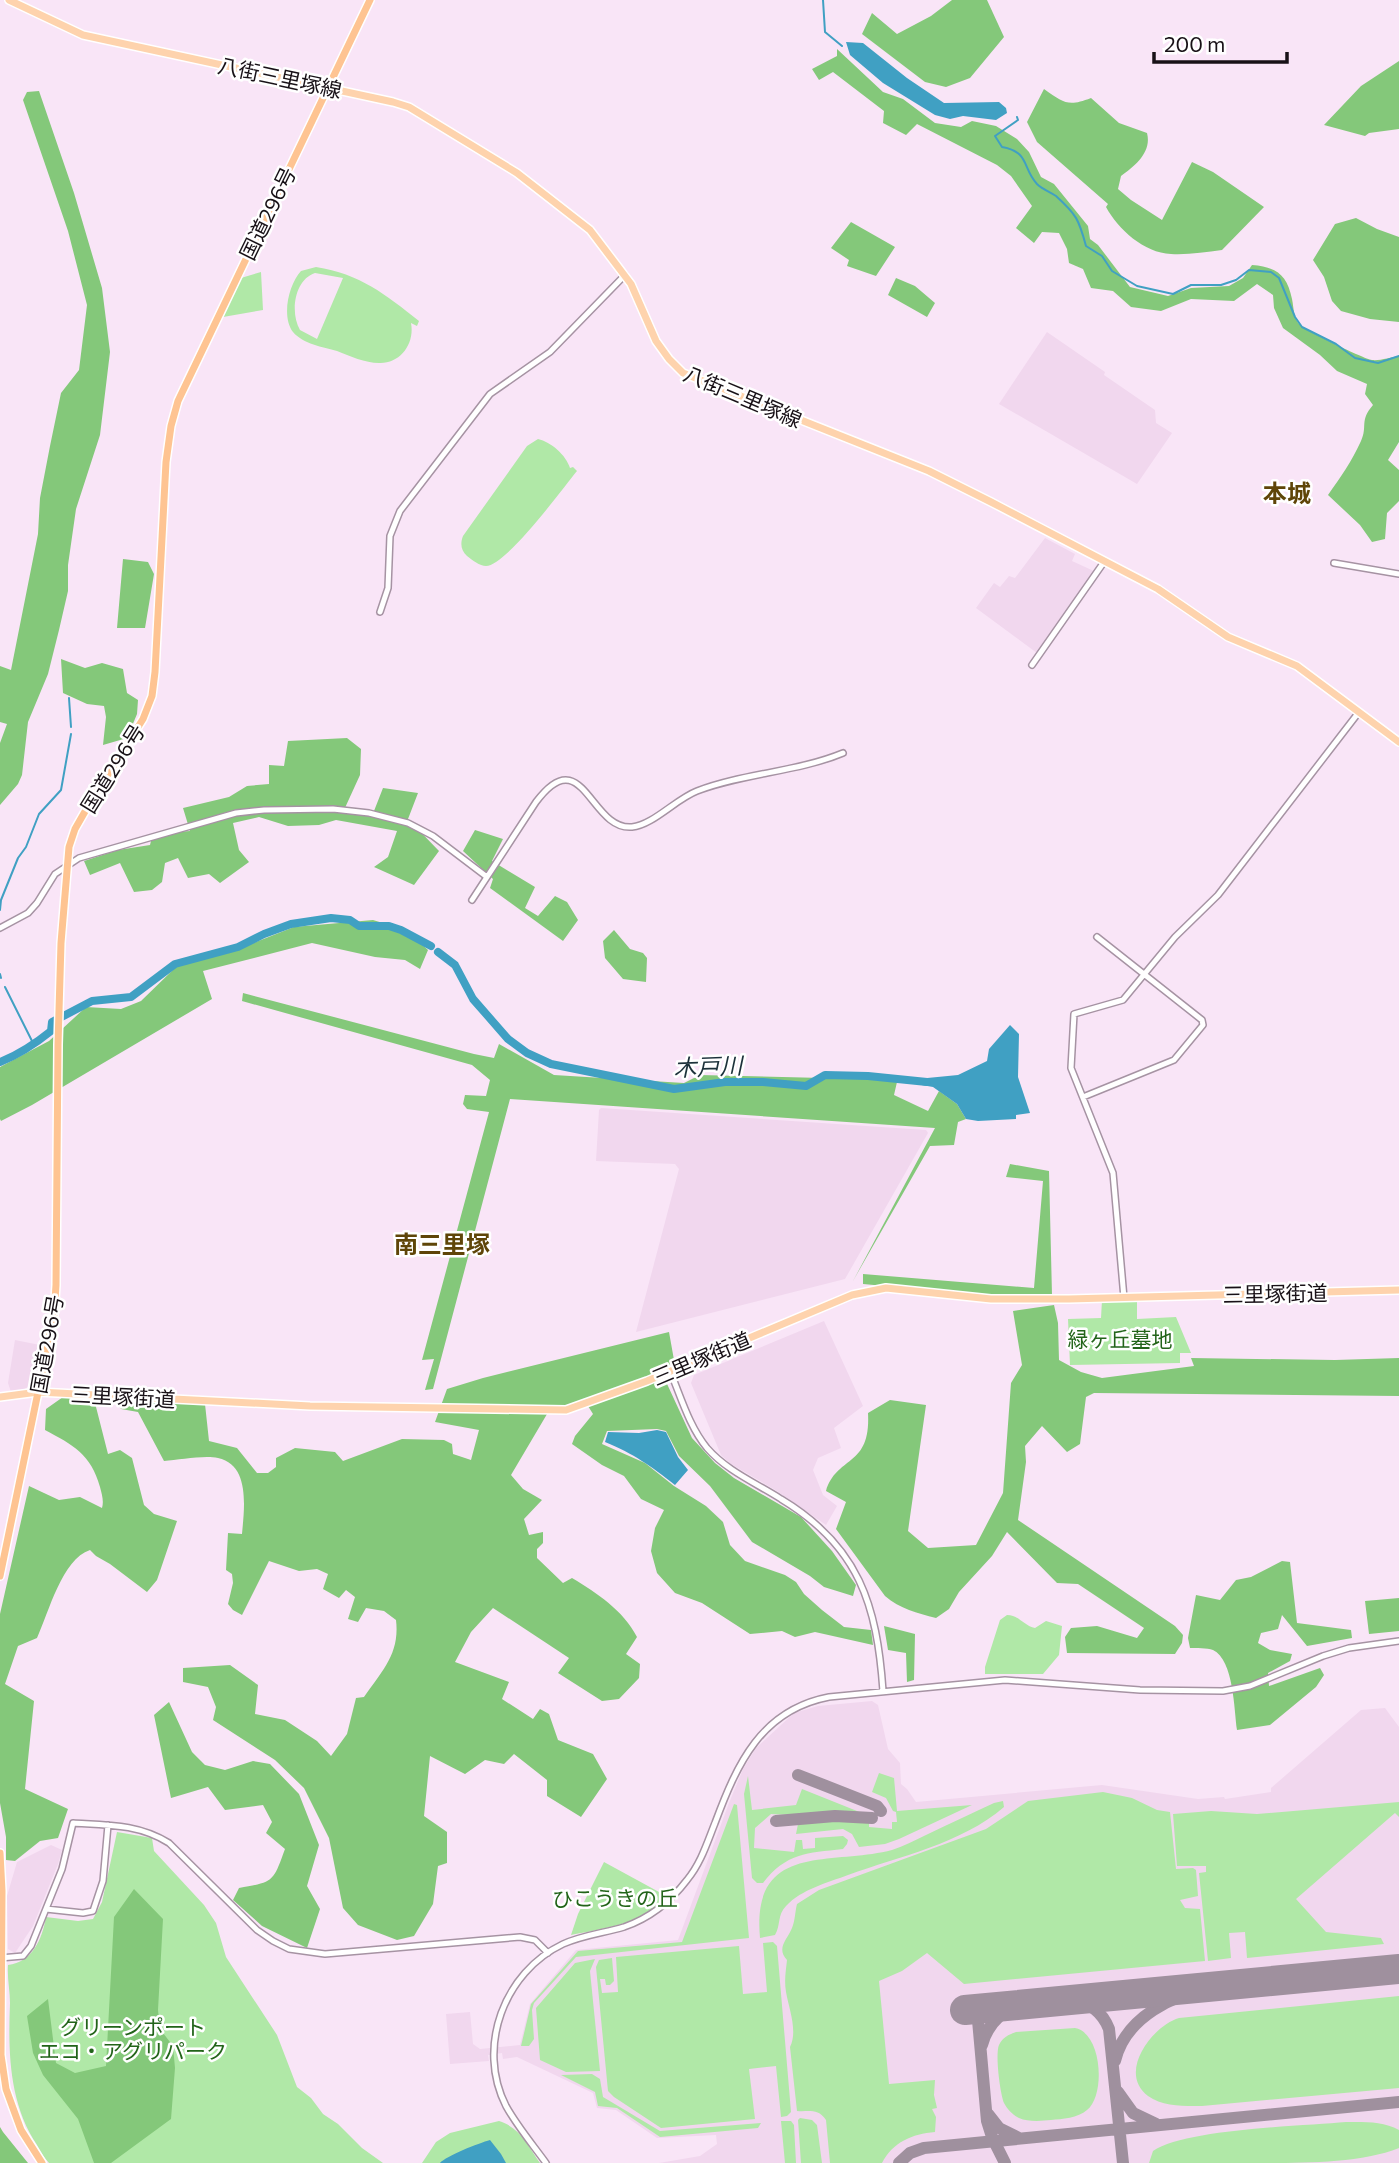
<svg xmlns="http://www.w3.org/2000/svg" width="1399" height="2163" font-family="Commissioner,'Noto Sans JP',sans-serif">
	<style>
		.built { fill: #f1d7ee }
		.green { fill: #b0e8a7; fill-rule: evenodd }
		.forest { fill: #84c87a }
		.water { fill: #40a0c3 }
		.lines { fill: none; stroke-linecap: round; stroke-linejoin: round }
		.stream { stroke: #40a0c3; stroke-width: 2 }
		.river { stroke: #40a0c3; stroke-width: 8 }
		.taxiway { stroke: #9f909e; stroke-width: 12 }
		.runway { stroke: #9f909e; stroke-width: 30 }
		.tertiary-casing { stroke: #a693a3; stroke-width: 8 }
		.primary-casing { stroke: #fff; stroke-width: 10 }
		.trunk-casing { stroke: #fff; stroke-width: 10 }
		.tertiary { stroke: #fff; stroke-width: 5 }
		.primary { stroke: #fed3ad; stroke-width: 7 }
		.trunk { stroke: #fec492; stroke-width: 7 }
		.labels { text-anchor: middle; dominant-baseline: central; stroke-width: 5; stroke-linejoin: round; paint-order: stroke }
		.street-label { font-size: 21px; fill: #181117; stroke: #fff }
		.park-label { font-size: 21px; fill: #226419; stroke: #fff }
		.water-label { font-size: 23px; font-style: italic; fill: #1c313a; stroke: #fff }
		.quarter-label { font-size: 24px; font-weight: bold; fill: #5f4508; stroke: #fff }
	</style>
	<rect width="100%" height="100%" fill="#f9e5f7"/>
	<path class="built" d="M1047,332l58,40 -1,3 51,35 1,13 16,10 -35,51 -138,-80z
		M1045,538l30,16 -3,7 24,11 -59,81 -61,-45 18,-25 6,4 9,-11 6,2z
		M601,1108l325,22 2,3 -83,146 -209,53 43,-163 -4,-5 -79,-3 3,-51z
		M824,1321l39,85 -29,22 7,20 -23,10 -5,12 10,25 14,11 -11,19 -49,-34 -46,-27 -10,-9 -30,-72 3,-8z
		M15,1340l30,6 -6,31 -5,6 -11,7 -12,2 -3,-9z
		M872,1701l6,4 10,44 12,14 1,21 6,5 9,13 186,-17 96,14 26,-2 1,2 46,-7v-4l90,-78 24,-2 14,19v436h-740l41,-7 17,-12 -1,-9 -59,3 -41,-28 -19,-2 -4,-15 -76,-36 -14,2 -1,-6 -14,2 1,6 -39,3 -4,-50 24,-2 3,32 7,5 40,-4 10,-41 46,-54 102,-10 51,-137 14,-34 13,-21 38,-35 24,-7z
		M51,1845l11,5 -4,14 -25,62 -18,27 -7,-4 -1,-53 10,-34z"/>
	<path class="green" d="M316,267c44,7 69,27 103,54l-2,5 -6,-3c4,21 -11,41 -32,40 -14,0 -29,-7 -42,-12 -14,-4 -34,-7 -44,-19 -12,-16 -4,-48 8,-61zM315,273l28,5 -26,61 -17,-9c-10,-17 -6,-50 15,-57z
		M261,272l2,38 -40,7 18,-39z
		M538,439c13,3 28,16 32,29l3,-1 4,4c-14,17 -71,95 -91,95 -6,0 -14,-6 -19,-10 -6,-6 -7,-12 -4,-20l64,-90z
		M1102,1300h35v19l39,-2 15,36h-11v10l-110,2 -2,-46 33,-1z
		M1007,1615c12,0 17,11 28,13l11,-7 16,5 -3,29 -16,19h-58v-7l15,-47z
		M879,1773l15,5 3,33 75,-6 -73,34 -14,5 -26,3 -7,-13 -9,-5 -47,5 2,-10 36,-3 35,1v5l23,2v-7h5l-1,-10 -3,-1 -7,-13 -14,-6z
		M748,1776l4,34 44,-5 6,-16 60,24c-31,-3 -60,4 -91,1l-16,14 -1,20 40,4 2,-12h6l1,9 12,-1v-10l28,-2 5,4 -1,4 -4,5c-36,4 -57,4 -80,34h-6l-5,-5 -8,-84z
		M1103,1792l29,6 25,12 13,2 6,57 17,-1 3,2 2,26 -18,4 5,8 15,1 5,52 -241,23 -37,-31 -25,18 -23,10 10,103 46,-4 -1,15 3,13 -5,1 4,8 -1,15c-23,2 -42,10 -53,31h-52l-4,-43c-8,-12 -17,-8 -29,-9l-7,-64c8,-16 -1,-38 -4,-55 -2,-12 0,-22 1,-32 -11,-12 0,-20 5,-32 3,-7 3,-16 5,-24l22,-14 167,-61 42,-28z
		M1003,1801l1,6c-43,37 -104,49 -156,68 -21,8 -46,14 -62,31 -9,9 -5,19 -11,29l-15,3c-9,-97 71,-72 132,-88 12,-4 23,-10 34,-15 23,-11 46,-22 68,-32z
		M1399,1802v15l-4,-4 -99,86 30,33 55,6 3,6 -137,14 -2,-26 -16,1 2,25 -23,3 -9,-88 7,-1v-6h-29l-4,-52 38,-3 46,3z
		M734,1804l3,1 12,133 -173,19 -42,46 -2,7 2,29 -5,7h-8l10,-42 47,-53 104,-9z
		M117,1832l35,6 2,13 50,54 12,18 10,34 51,78 20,52 14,11 12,16 15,10 24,24 21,15h-334c-5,-5 -8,-11 -12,-18 -28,-42 -29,-93 -27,-142 0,-12 -3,-25 -2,-38 24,-3 34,-25 38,-48l32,4 15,-2 9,-17z
		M604,1862l55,30 3,7c-10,24 -68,31 -91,36l7,-21z
		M773,1942l4,4 14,166 -4,4 -6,1 -5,-51 -27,3 6,50 -94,9 -47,-31 -6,-6 -12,-124 3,-7 13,-2 2,23 -4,4h-4l-1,-6h-5l2,14 16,-1 -2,-35 123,-11 4,48 24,-2 -4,-49z
		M595,1959l-5,12 10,100 -34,1 -26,-12 -4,-52 39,-45z
		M1399,1996v92l-197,18c-17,0 -39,1 -54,-10 -31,-23 4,-70 31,-78z
		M1075,2028c27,5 31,67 12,82 -9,8 -25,9 -36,10 -10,1 -23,2 -32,-2 -6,-3 -12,-9 -15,-15 -4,-10 -9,-49 -5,-58 4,-8 9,-10 17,-13z
		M592,2074l8,5 3,18 57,34 101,-8 -3,5 -98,9 -43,-29 -19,-2 -3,-14 -34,-17z
		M800,2118l12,2 5,5 5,38h-21l-3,-43z
		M499,2121c22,7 29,25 41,42h-118l14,-21 14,-9z
		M781,2121h10l3,4 2,38h-11z
		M1346,2122c18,0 37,-1 53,8v18c-37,15 -95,15 -137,15 -38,0 -76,0 -113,0l4,-12c32,-22 150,-25 193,-29z"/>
	<path class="forest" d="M952,0h35l17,37 -34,41 -24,9 -21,-5 -63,-48 10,-21 25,21 34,-18z
		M837,49l46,43 20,7 32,24 26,4 11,-6 24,5 21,13 12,13 12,25 13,7 34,42 2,13 8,6 32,42 38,9 23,-8 38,-2 14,-8 9,-13c24,2 35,9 40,34 2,9 1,19 8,26 5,5 64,34 72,35 8,1 19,-3 27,-4v86l-11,18 11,10v31l-12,12 -2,26 -13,3 -12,-17 -32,-30c12,-17 24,-34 33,-54 7,-15 -2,-20 12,-36l-8,-11 2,-10 -30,-13 -17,-16 -37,-27 -9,-20 -1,-13 -16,-11 -23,17 -43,-2 -30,12 -30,-4 -18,-16 -22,-3 -8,-19 -14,-6 -2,-14 -8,-16 -17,-1 -8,11 -18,-15 16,-22 -21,-30 -14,-11 -80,-41 -11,11 -23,-12 1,-12 -51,-39 -14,8 -7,-11 25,-13z
		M1399,61v68l-30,4 -4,3 -41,-11 37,-39z
		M1044,89c20,14 24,18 47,9l28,25 28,10c5,19 -12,33 -26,43l-3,13 13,11 31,20 30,-58 21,10 51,35 -42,43c-17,2 -34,5 -51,4 -27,-1 -53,-25 -65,-47l2,-3 -71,-62 -10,-20z
		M39,91l35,102 28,95 8,64 -10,83 -24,74 -8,56v26l-9,39 -11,44 -20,48 -6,53 -4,9 -18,21v-62l7,-19 -7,-2v-56l11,4 27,-136 2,-36 10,-52 11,-53 18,-23 8,-65 -19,-74 -45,-131 4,-8z
		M1356,218l21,11 22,8v85l-29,-3 -29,-8 -9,-10 -8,-24 -11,-17 22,-36z
		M851,222l44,25 -19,29 -29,-10 2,-6 -18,-12z
		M896,278l19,8 20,17 -8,14 -39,-22z
		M123,559l25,3 6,12 -9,54h-28z
		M61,659l24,9 17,-5 21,6 4,24 11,7 -1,14 -10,24 -24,7 3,-28 -2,-11 -17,-2 -24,-11z
		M347,738l14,11 -1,26 -16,35 30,1 9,-23 35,5 -10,26 31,32 -25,34 -40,-18 14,-10 9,-26 -61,-11 -17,5 -31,1 -29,-9 -26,6 6,27 10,12 -29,21 -11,-9 -21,4 -10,-20 -13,5 -3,19 -10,8 -18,2 -14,-29 -30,12 -6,-14 34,-11 32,-5 2,-8 11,-4 27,-2 -7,-23 46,-11 18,-11 22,-2v-19l15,1 4,-25z
		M475,830l28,9 -11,22 43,26 -10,21 13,8 17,-20 12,6 11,18 -15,21 -73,-53 3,-9 -30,-28z
		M373,920l33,10 22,20 -8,19 -15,-9 -30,-3 -63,-14 -109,28 9,28 -180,106 -31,16 -1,-2v-52l49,-26 37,-34 35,2 20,-8 36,-35 51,-13 66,-26z
		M614,930l16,19 13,4 4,5 -1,24 -23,-3 -18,-21 -2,-17z
		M243,993l231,61 20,4 5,-14 55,31 130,8 16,-8 164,4 33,3 -3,13 34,16 11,-20 18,13 9,15 -8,3 -4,23 -24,1 -77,135 82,-153 -425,-29 -77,290 -8,1 9,-31 -12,1 67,-248 -22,-3 -4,-5 2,-9 21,1 4,-16 -18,-15 -230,-64z
		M1010,1164l39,7 3,124 -58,1 -131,-12v-10l171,14 9,-107 -37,-4z
		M1054,1305l4,18 1,37 22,12 21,6 92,-12 -3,-8 144,2 64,-2v38l-305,-3 -8,4 -6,47 -13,8 -25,-26 -17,20 1,16 -8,58 157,106 8,9 -1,8 -7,11 -108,-1 -2,-16 6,-9 26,-2 40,12 7,-10 -66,-44 -21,-1 -50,-51 -15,24 -33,36 -10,17 -13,9c-19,-5 -36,-9 -51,-22l-49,-67 10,-27 -20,-11c11,-36 45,-23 42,-78l22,-13 36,5 -18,126 20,17 48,-3 27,-52 8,-110 11,-18 -9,-54z
		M669,1332l5,28 -12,13 30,65 23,25 19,15 67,39 31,34 24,34 -3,11 -29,-9 -14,-11 -58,-34 -42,-56 -31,-30 -13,-25 -9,-2 -50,2 -5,13 43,19 29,23 32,20 17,16 7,23 15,16 40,14 11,7 8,12 18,16 22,17 27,3 2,15 -58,-13 -20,5 -13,-6 -32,3 -48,-31 -27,-10 -18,-20 -6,-22 4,-23 9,-18 -23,-11 -17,-23 -22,-11 -30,-21 3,-8 18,-22 -5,-8 -38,3 -39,66 12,14 19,11 -18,19 5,16 14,-3v11l-6,6v9l26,25 9,-5c25,15 51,32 65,59l-11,17 14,10 -1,14 -20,21 -17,2 -44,-28 11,-15 -76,-50 -22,24 -16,30 54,20 -7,17 31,20 7,-10 9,5 9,26 35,14 14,25 -26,38 -34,-21v-16l-33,-26 -10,10 -19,-4 -20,14 -35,-18 -6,60 23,16v31l-9,3 -5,38 -19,32 -17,4 -39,-15 -15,-17 -14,-70 -25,-50 -29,-28 -62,-40 3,-13 -8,-20 -25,-5v-14l47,-3 28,20 -3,29 30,6 32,21 14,15 16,-22 9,-36 8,-1c18,-26 36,-43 32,-77l-12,-9 -18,-3 -8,14 -10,-3 7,-22 -9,-7 -7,8 -16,-9 5,-15 -11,-5 -18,2 -30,-10 -27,54 -9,-5 -5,-6 5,-21 -1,-9 -6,-4 2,-37 14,1c2,-24 9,-69 -24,-76 -14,-3 -39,2 -54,3l-26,-49 -17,-3 -5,-9 89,4 4,37 28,7 20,25h11l8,-6v-9l19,-10 40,4 8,9 59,-22 42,1 8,4 1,10 18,6 8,-30 -44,-8 12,-33 36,-11z
		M63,1397l32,6 13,51 12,-4 12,8 12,47 10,9 23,7 -20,59 -10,12 -37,-28 -14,-8 -6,-6c-28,9 -41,62 -53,88l-19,8 -13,38 29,17 -9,88 43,20 -10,29 -18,3 -25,20 -9,-1v-23l-6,-34v-189l29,-128 30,14 21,-3 22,11c2,-7 0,-13 -2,-21 -9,-33 -27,-42 -55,-57l1,-21z
		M1282,1561l8,1 7,61 54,7 1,8 -45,8 -25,-31 -4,14 -17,4 -3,10 12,7 22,4 -2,7 -22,12 1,13 51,-18 4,7 -8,12 -46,38 -33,5c-3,-20 -3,-70 -24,-80 -6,-2 -17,-2 -23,-2l-2,-10 8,-43 24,5 16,-20 15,-3z
		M1399,1598v33l-30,3 -4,-33z
		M884,1626l31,8 -1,46 -7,2 -1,-29 -18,-3z
		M169,1702l23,50 13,13 20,5 28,-9 17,3 29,30 20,51 -12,41 13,23 -13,39 -45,-22 -29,-26 6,-12c35,-6 34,-6 46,-39l-19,-16 6,-11 -9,-17 -38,5 -17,-23 -37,11 -17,-83z
		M134,1889l29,30 -5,91 2,19 13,17 2,22 -4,51 -60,44h-17l-16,-44 -35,-44 -10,-22 -6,-37 21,-17 8,64 19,10 31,-7 8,-149z
		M0,2127l3,5 25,31h-28z"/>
	<path class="water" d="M846,42l17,1 44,35 37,25 55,-1 7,6 1,5 -11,7 -33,-4 -13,3 -15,-4 -52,-32 -33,-28z
		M1010,1025l9,9 -1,43 12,36 -14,2v4l-38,2 -12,-2 -9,-15 -24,-17 -17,-3 1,-5 41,-4 29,-14 2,-12z
		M657,1430l9,2 12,25 10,13 -13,15c-24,-19 -41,-31 -70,-43l3,-10 31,1z
		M490,2140l11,14 5,9h-66c6,-7 39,-20 50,-23z"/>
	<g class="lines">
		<path class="stream" d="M823,0l2,32 17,14
			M1017,117l1,3 -23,16 7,11c28,5 20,21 35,37 5,5 13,8 19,12 21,19 23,24 30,50l16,10 10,15 25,15 36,8 18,-9h30l15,-5 13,-10 22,2 8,6 16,39 7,10 34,17 19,14 23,5 21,-7
			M69,698l2,29
			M0,910l1,-10 17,-42 8,-11 13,-33 22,-24 10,-56
			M0,974l1,4
			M5,987l29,58"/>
		<path class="river" d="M438,952l17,13 18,34 35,40 19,14 24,11 123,25 51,-7h38l43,4 19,-11 43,1 59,6
			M0,1062c20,-8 35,-18 51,-31l1,-9 40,-21 39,-4 44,-33 63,-17 26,-13 27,-10 40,-6 19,2 9,6h30l12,4 30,16"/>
		<path class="taxiway" d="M798,1775l79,31 4,5
			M776,1821l59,-5 37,2
			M1070,2000c19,2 32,11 39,29l14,134
			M977,2009l10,112 5,16 13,26
			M982,2045c5,-19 17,-32 35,-40
			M1115,2061c10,-44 59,-67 100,-75
			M1118,2092l15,21 23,11
			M988,2114l11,14 20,10
			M899,2163l11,-10 14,-5 475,-46"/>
		<path class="runway" d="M965,2010l434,-41"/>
		<defs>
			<path id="tertiary" d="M1334,563l65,11
				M380,612l8,-24 2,-52 10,-25 90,-117 60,-42 75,-77
				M1032,665l72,-103
				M472,900l64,-98c47,-63 54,29 96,25 21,-2 44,-28 65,-36 47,-18 100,-19 146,-38
				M0,928l28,-15 9,-10 18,-29 24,-16 157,-45 28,-3 69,-1 36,4 39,10 25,13 54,41
				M1083,1097l91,-37 29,-35 -1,-5 -105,-83
				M1124,1298l-11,-125 -42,-105 3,-54 49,-14 52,-63 43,-42 141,-183
				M670,1371c11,26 19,55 37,77 20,23 49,35 74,51 78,47 96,106 102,192
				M46,1909l37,4 10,-2 10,-30 5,-56
				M0,1958l23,-2 8,-10 31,-77 11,-46c34,2 66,1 96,20l88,87 16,11 16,8 36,5 195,-17 15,3 13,13
				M546,2163c-13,-18 -29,-37 -40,-57 -30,-59 -2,-134 57,-162 20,-9 41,-11 61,-17 26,-9 47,-26 63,-47 14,-17 20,-37 28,-57 22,-59 46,-113 114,-126l176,-17 135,10 83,1 27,-5 73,-30 26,-8 50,-7"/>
			<path id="primary" d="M9,0l74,35 310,67 16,5 108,66 73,57 41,54 25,57 13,18 14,14 246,98 62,31 167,87 70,48 69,29 102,76
				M0,1397l38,-5 272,14 256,4 81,-29 205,-86 34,-7 105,11h78l330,-9"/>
			<path id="trunk" d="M0,1576l54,-261 2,-30 2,-240 3,-102 8,-96 6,-18 12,-21 56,-89 9,-23 3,-24 11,-210 5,-36 7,-25 192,-401
				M0,1853l2,38 -1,164 5,34 15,41 21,33"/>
		</defs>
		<use href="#tertiary" class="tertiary-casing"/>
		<use href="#primary" class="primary-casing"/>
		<use href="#trunk" class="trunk-casing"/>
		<use href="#tertiary" class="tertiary"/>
		<use href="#primary" class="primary"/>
		<use href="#trunk" class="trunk"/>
	</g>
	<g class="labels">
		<g class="street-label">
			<text transform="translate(280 77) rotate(12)">八街三里塚線</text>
			<text transform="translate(267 213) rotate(-64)">国道296号</text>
			<text transform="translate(743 396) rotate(23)">八街三里塚線</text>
			<text transform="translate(112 768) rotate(-58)">国道296号</text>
			<text transform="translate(1275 1293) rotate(-1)">三里塚街道</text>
			<text transform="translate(46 1344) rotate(-80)">国道296号</text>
			<text transform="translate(701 1358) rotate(-23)">三里塚街道</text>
			<text transform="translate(123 1396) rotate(3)">三里塚街道</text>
		</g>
		<g class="park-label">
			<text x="1120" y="1338">緑ヶ丘墓地</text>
			<text x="615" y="1897">ひこうきの丘</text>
			<text x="133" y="2026">グリーンポート<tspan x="133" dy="24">エコ・アグリパーク</tspan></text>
		</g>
		<g class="water-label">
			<text transform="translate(708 1066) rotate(-2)">木戸川</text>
		</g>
		<g class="quarter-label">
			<text x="1287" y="492">本城</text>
			<text x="442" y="1243">南三里塚</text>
		</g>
	</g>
	<path d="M1154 52v10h133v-10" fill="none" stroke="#181117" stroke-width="3.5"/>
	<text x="1164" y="52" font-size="21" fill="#181117" stroke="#ffffff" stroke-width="5" paint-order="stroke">200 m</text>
</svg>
